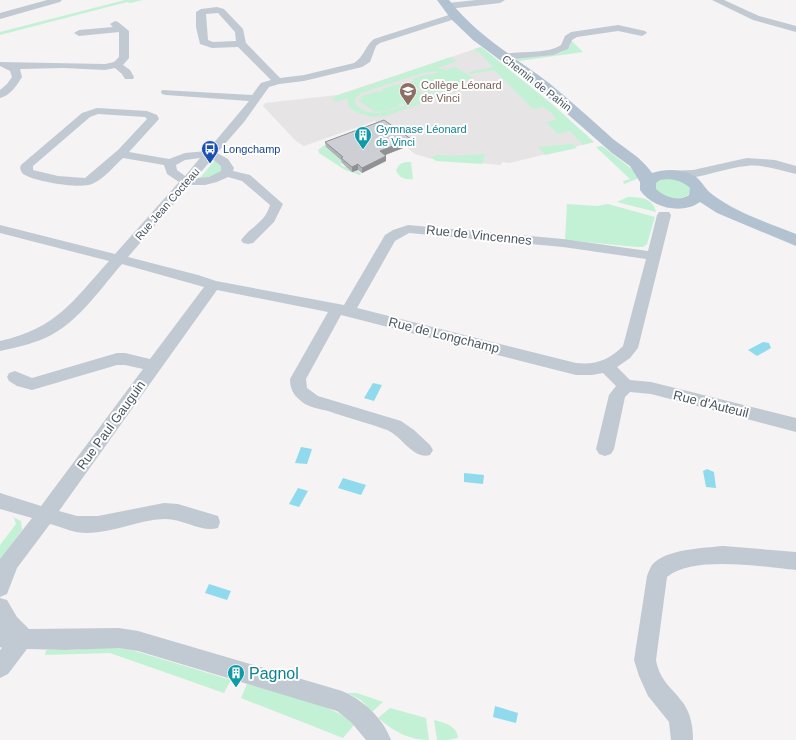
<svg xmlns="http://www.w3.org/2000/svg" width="796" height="740" font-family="Helvetica,sans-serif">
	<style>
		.education { fill: #e6e4e5 }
		.green { fill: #c3f1d5; fill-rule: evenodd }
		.water { fill: #90daee }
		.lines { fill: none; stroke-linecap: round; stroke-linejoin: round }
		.minor { fill: #c1cad2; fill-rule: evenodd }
		.major { fill: #b3c2d1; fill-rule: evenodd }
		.wall { fill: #b0b2b7 }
		.shaded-wall { fill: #909195 }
		.building { fill: #cdcfd5; stroke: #909195 }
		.labels { text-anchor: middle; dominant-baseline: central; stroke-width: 4; stroke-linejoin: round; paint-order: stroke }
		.far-street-label { font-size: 11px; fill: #4a5661; stroke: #fff }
		.far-education-label { font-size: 11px; fill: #785e54; stroke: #fff; text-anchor: start }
		.far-culture-label { font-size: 11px; fill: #0d838f; stroke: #fff; text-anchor: start }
		.far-transit-label { font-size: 11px; fill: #164399; stroke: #fff; text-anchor: start }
		.street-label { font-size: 13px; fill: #4a5661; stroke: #fff }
		.near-culture-label { font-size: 16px; fill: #0d838f; stroke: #fff; text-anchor: start }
	</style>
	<rect width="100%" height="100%" fill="#f5f3f3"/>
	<path class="education" d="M481,47l72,58 41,37 -84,21 -8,-1 -1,3 -69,-6 -17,-5 -40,-33 -71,25 -8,-5 -33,-35 2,-3 72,-8z"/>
	<path class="green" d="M125,0h18l-13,3 -3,-1 -127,33v-3z
		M571,40l12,12 -64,9 -3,-3 46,-6 8,-6z
		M481,47l72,58 41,37 -11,3 -13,-14 -12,3 -12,-12 10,-2 -4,-7 -9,-6 -10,2 -39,-39 -24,4 -2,-2 25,-5 -13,-14 -6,-4z
		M451,57l6,4 -20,7 10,2 8,-3 18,11 -9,3 -3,8 -75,27 -13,1 -12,-3 -8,-4 -5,-5v-7l-12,4 -5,-4zM435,71l4,1 -8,3 -2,-1 -17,5 2,2 -5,1 18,12 5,-2 3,2 17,-6 -3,-2 7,-2 -6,6 -64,22h-2l16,-6 -2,-2 4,-1 3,2 17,-6 -2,-2 4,-2 -18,-12 -4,2 -3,-1 -17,5 2,2 -4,1 -2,-1 -18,6 2,2 -4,1 17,12 5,-1 2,2c-10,0 -22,-1 -27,-10v-4l6,-6 61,-20z
		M383,124l-57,23 18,15 -4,2 4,3 4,-1 13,7 -1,2 -15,-5 -26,-17 -1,-3 5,-4z
		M572,144l5,4 -32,7 -7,-8z
		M602,146l35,27 2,5 -15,6 -1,-3 7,-2 -34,-32z
		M485,154l-3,10 -46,-3 -5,-4 6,-2 15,1z
		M214,161l9,6 -2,5 -9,5 -12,1z
		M406,162h5l2,17c-8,1 -14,-1 -17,-9l4,-6z
		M672,178l15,5 4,6 -2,5c-11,8 -21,3 -32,-2l-3,-8 4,-4z
		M628,197c12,0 25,1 28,15l-39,-10z
		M567,204l30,2 11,-2 47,13 -8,27 -4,3h-6l-72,-7z
		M11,516l10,5 1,9 -22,30v-15l16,-21 -2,-6z
		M102,647l19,1 14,3 96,29 -7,13 -114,-40 -65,2 1,-5h31z
		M247,684c33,10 82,18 108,40l-12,14 -102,-40z
		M347,693h10l26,9 -11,10 -11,-12z
		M390,708l36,10 3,22c-21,0 -35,-9 -51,-22z
		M434,720c10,3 23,5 24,18l-11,2h-10z"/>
	<path class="water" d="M763,342l6,1 2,5 -14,8 -9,-6z
		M373,383l9,2 -8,16 -10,-3z
		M301,447l11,2 -5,15 -12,-1z
		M707,469l7,3 2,16 -10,-1 -3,-16z
		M464,473l20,2 -1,9 -19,-2z
		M343,478l23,7 -5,10 -23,-7z
		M298,488l10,3 -9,16 -10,-3z
		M209,584l22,7 -4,9 -22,-7z
		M495,706l23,7 -2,10 -23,-6z"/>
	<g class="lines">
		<path class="minor" d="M47,0h15l-2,2 -60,17v-6z
			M476,0h29l-5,3 -52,6 -5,-3 5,-3z
			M712,0h12l35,16 37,10v6l-43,-12z
			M217,7l7,2 19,20 3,14 34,35 24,-3 50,-12c10,-6 11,-17 20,-24l78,-25h6l2,2 -2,2 -78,25 -4,3 -6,16 -8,5 -58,14 -25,3 -10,3 -25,35 -27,31 11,6 6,9 -1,3 17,4 33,29 -9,18 -21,21 -5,1 -5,-1 -2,-3c10,-14 24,-17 29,-35l-28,-24 -14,-4 -11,5 -12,3h-15l-62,72 70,18 18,6 128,24 41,-70 8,-5 15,-5 155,14 85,12 9,-36 2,-3h10l2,3 -33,133 -8,10 -13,9 13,13 21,2 145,36v14l-145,-38 -21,-2 -5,5 -11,52 -3,5 -6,2 -6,-2 -3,-5 13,-54 7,-9 -13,-13 -11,2h-16l-235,-60 -35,64 1,9 11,8 83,25 13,9 16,15 3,5 -3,5c-17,5 -28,-19 -43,-25 -19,-7 -39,-12 -59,-19 -7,-2 -16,-3 -23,-7 -10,-7 -15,-13 -15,-25l38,-67 -111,-22 -158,221 18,5h21l66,-13 14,1 40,12 2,6 -2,6c-16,5 -36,-10 -54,-9 -29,1 -58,18 -88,13 -9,-2 -18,-6 -26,-8l-33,44 -10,26 -7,3v-38l32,-41 -32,-9v-16l41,13 102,-137 -18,-4h-8l-85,25 -15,-4 -8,-5 -2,-4 2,-4 6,-2 17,7 85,-25h8l25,6 54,-72 -82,-23c-21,24 -41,54 -69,70 -16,9 -35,13 -53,17v-10c57,-13 72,-39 109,-80l-109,-28v-8l115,29 64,-72 -12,-8 -3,-9 -41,-7c-9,8 -19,21 -31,26 -12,5 -55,-2 -67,-9 -3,-1 -4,-4 -5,-7l1,-3 61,-52 15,-5 50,3 10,4 2,4 -30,33 40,7 16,-6 22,-2 42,-50 -83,-6 -4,-1 -1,-2 1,-2 90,5 9,-12 10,-3 -33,-33 -26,1 -12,-4 -4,-17v-15l5,-3zM218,13l17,19 1,9 -23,1 -5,-2 -2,-26zM98,114l47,3 2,2 -29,31 -33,28 -27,-2 -25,-6v-4l57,-49zM200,158l-15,18 -8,-6 -1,-5 9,-5zM212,159l9,7v5l-12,6 -13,1zM409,233l154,14 83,12 -23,87c-14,14 -27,19 -47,17l-219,-55 38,-67z
			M115,21l3,1 11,9v27l-6,7 7,5 4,7 -1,2h-8l-3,-5 -7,-6 -10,2 -42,-2 -43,1 2,8c-5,8 -12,19 -22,21v-8l7,-6 5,-7 -2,-6 -10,-5v-4l105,2 9,-2 5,-5v-25l-40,4 -5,-3 5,-3 34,-3 -3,-3z
			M618,25l27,6 2,2 -5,3 -24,-5 -41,6 -5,3 -4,9 -15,6 -49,5 -5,-3 1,-2c19,-5 46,0 61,-10l4,-9 6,-4z
			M747,158l28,2 21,6v8c-16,-4 -33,-10 -49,-8 -27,2 -53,17 -80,11l-2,-3 2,-3 26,-1z
			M723,546l73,6v18c-33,-3 -103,-15 -129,7l-11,83c4,22 16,27 28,44 7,11 9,23 9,36h-22l-2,-18 -21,-26 -9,-20 -5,-16 13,-84c1,-3 3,-8 5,-11 13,-16 52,-17 71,-19z
			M0,598l7,2 10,17 12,12 90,-1 19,3 204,60c21,9 41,27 49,49h-25l-15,-18 -14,-11 -199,-60 -19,-3 -53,2 -39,-1 -19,25 -8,4v-28l2,-2 -2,-1z"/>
		<path class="major" d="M437,0h12c27,35 66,57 100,83 22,18 43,37 64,56 14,11 29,19 39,34 13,-4 26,-4 39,1 11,5 13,15 22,21 24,18 56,28 83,39v12l-79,-33 -17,-11c-18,13 -48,6 -60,-12v-8l-10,-16 -18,-13 -72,-63 -67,-50 -22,-21zM660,180c11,-2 21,0 30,8l-1,7c-11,7 -24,2 -33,-6v-6z"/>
	</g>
	<path class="wall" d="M411,139v6l-26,10 1,1v5l-24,12 -4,-3 -6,2 -10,-9 -1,-3 -15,-13 -1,-5z"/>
	<path class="shaded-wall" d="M411,139v6l-31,12v-6z
		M386,156v5l-24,12v-5z
		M358,164v6l-6,2v-5z"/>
	<path class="building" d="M384,120l27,19 -31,12 6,5 -24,12 -4,-4 -6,3 -11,-9 2,-1 -18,-15z"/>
	<defs>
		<symbol id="school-pin" viewBox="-11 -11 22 30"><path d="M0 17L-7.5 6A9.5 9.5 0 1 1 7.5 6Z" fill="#8d6e63" stroke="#fff"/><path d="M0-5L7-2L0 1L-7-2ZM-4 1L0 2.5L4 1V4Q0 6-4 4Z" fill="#fff"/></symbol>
		<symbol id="building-pin" viewBox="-11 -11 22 30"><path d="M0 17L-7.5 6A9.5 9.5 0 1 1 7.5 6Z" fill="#0f9aa8" stroke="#fff"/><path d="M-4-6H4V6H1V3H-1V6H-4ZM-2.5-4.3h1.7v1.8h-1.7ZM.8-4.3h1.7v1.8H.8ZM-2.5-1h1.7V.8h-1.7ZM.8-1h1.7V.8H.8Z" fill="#fff"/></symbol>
		<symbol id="bus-pin" viewBox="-11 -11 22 30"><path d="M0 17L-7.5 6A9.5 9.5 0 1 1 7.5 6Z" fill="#1a4fb4" stroke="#fff"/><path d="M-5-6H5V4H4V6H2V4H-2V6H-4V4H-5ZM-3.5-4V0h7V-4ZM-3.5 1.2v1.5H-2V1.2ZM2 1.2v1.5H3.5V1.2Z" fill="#fff"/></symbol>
	</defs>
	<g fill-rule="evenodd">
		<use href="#school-pin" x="398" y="81" width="20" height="27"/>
		<use href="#building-pin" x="353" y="125" width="20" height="27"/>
		<use href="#bus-pin" x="200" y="139" width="20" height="27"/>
		<use href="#building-pin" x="226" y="663" width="20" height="27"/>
	</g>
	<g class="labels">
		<g class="far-street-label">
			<text transform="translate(537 83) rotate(38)">Chemin de Pahin</text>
			<text transform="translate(167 204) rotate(-49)">Rue Jean Cocteau</text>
		</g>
		<g class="far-education-label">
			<text x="421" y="85">Collège Léonard<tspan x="421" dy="13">de Vinci</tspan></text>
		</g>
		<g class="far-culture-label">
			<text x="376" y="129">Gymnase Léonard<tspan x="376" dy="13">de Vinci</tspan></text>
		</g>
		<g class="far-transit-label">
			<text x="223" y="149">Longchamp</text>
		</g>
		<g class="street-label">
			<text transform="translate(479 235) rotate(6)">Rue de Vincennes</text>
			<text transform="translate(444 335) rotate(14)">Rue de Longchamp</text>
			<text transform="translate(711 404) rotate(14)">Rue d'Auteuil</text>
			<text transform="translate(111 425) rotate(-54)">Rue Paul Gauguin</text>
		</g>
		<g class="near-culture-label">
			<text x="249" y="673">Pagnol</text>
		</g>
	</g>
</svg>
